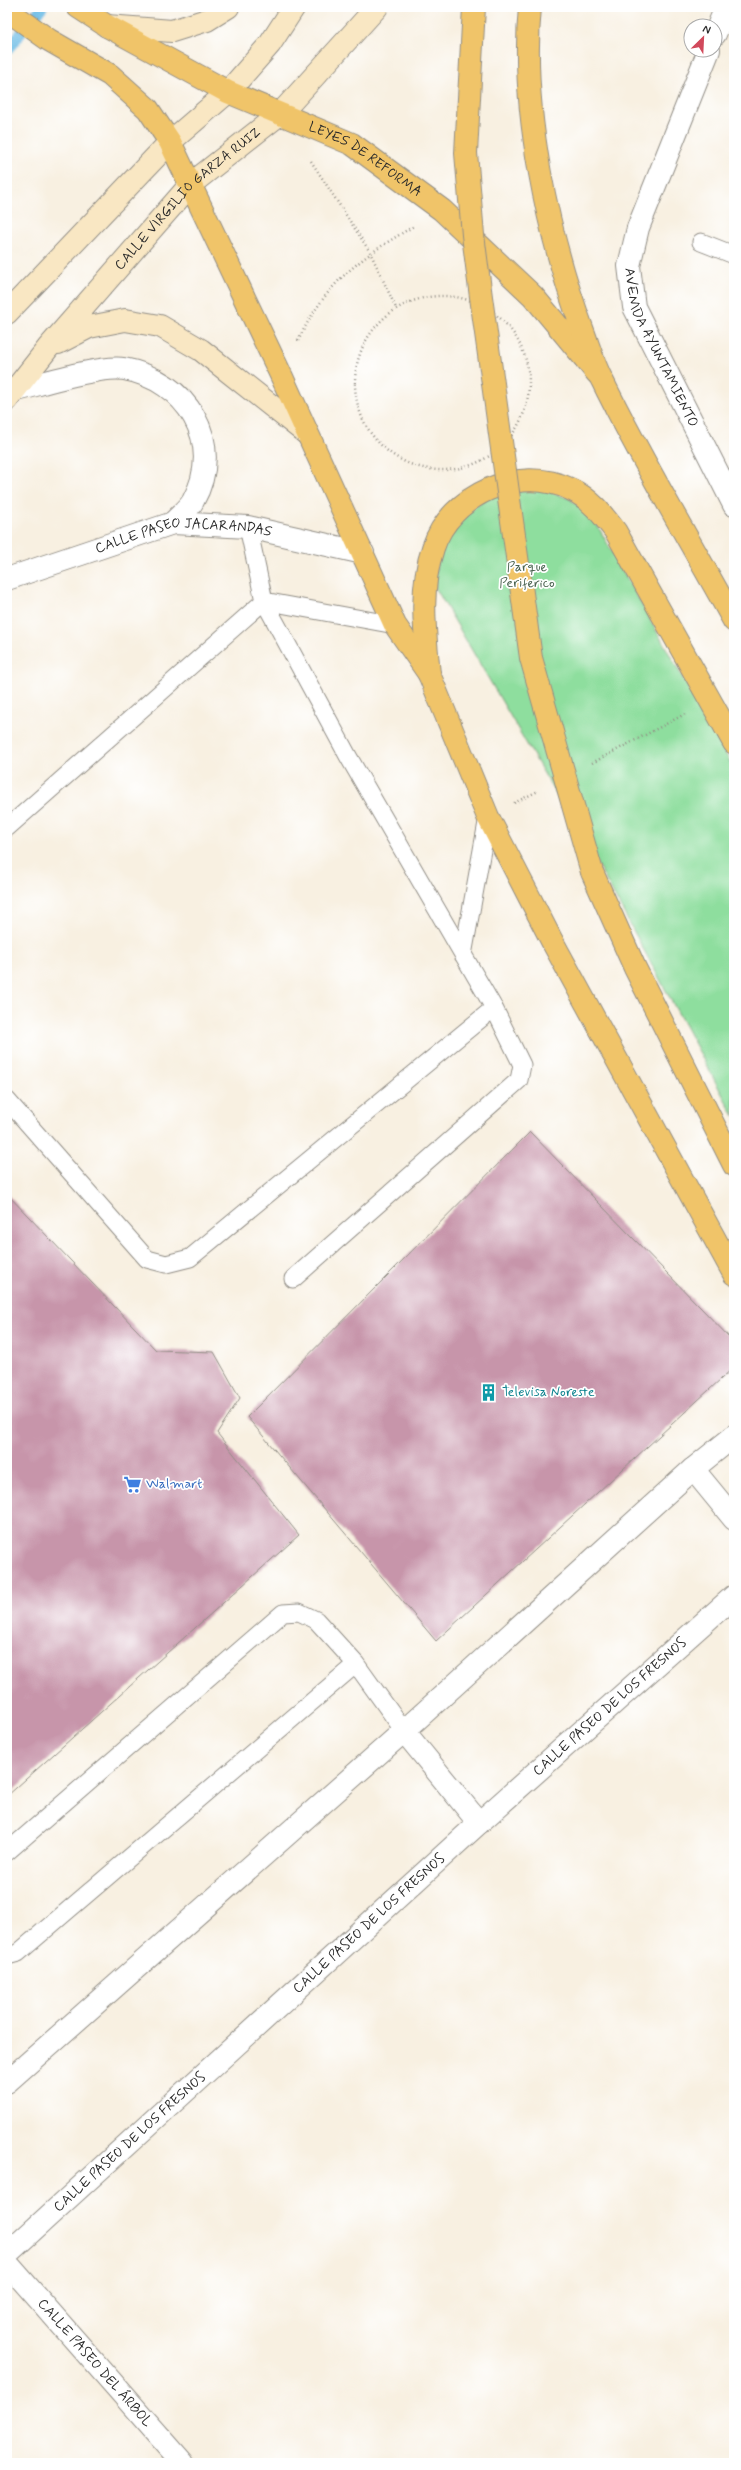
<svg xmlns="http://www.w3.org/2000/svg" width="741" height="2470" font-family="Mynerve,sans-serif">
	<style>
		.green { fill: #8ede9e; stroke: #5c8464 }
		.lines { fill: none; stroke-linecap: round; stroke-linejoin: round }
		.stream { stroke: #68bae4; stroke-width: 11 }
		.building { fill: #c795aa }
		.service-casing { stroke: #928e86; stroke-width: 19 }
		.minor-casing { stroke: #928e86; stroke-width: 24 }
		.secondary-casing { stroke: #928e86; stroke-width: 24 }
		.primary-casing { stroke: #928e86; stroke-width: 24 }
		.trunk-casing { stroke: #928e86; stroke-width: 24 }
		.path { stroke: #928e86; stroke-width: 2.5; stroke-dasharray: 1 3; stroke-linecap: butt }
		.service { stroke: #fff; stroke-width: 17 }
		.minor { stroke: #fff; stroke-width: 22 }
		.secondary { stroke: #f9e7c3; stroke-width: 22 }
		.primary { stroke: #f0c469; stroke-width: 22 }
		.trunk { stroke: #f0c469; stroke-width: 22 }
		.trunk-bridge-casing { stroke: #928e86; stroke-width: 24; stroke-linecap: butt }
		.trunk-bridge { stroke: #f0c469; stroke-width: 22 }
		.labels { text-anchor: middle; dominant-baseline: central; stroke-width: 3.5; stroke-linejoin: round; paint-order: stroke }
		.street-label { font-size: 14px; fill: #2b2b2b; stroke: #fff }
		.park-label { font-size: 14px; fill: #49614e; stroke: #fff }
		.culture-label { font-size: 14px; fill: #0d838f; stroke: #fff; text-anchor: start }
		.shop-label { font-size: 14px; fill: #366cbe; stroke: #fff; text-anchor: start }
	</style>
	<rect width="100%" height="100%" fill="#fff"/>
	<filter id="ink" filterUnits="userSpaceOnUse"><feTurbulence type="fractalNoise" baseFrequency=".025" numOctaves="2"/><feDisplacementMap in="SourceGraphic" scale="8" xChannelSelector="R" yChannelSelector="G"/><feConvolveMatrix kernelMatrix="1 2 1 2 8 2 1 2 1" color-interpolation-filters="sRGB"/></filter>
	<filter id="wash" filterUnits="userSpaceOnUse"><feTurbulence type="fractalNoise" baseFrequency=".012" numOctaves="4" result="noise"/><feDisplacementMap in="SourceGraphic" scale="16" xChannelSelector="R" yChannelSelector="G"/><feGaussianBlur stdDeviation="0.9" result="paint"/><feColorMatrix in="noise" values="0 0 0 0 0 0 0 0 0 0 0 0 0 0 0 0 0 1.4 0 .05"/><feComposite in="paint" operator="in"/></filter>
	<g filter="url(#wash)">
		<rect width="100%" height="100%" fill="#f8f0e1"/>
		<path class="green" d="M543,489l27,10 22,17 142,253v347l-133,-245 -166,-284 2,-28 10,-27 41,-37z"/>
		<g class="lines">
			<path class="stream" d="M7,50l35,-43"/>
		</g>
		<g id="blocks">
			<path class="building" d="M530,1132l204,210v25l-298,274 -189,-224z
				M7,1194l149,156 58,2 26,46 -23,35 82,102 -292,261z"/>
		</g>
	</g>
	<g filter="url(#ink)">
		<use href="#blocks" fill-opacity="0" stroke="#928e86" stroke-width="1"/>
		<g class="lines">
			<defs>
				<path id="service" d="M701,242l33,13
					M248,527l16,74 84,155 146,252 28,57 -3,15 -226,199
					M7,828l257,-227 131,24
					M463,955l25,-138
					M7,1100l140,159 19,5 24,-6 304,-250
					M7,1852l276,-239 16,-1 17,8 40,44 48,67
					M7,1956l11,-3 338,-289"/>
				<g id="minor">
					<path d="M715,34l11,-27"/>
					<path id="s1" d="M709,50l-71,178 -9,38 5,41 100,198"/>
					<path d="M17,390c24,-6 84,-25 107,-21 62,11 102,73 69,132 -4,8 -14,15 -20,22"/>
					<path id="s2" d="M7,579l166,-56 75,4 115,26"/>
					<path d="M693,1469l41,50"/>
					<path d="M404,1731l75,92"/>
					<path d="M7,2082l397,-351 289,-262 41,-33"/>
					<path id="s3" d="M7,2254l472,-431 255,-227"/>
					<path id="s4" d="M7,2263l176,200"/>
				</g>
				<g id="secondary">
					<path d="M107,26l65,5 35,-11 21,-13"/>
					<path d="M7,313l163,-171 58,-50 42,-48 24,-37"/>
					<path d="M58,343l31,-16 36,-7 35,6 41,24 106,84"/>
					<path id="s5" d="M7,400l41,-52 143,-164 90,-71 96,-106"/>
				</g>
				<g id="primary">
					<path id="s6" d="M78,7l29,19 121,66 124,52 90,66 91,86 64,77"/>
					<path d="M7,10l42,30 61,35 38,34 22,33 111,233 114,250 34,49 59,143 64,124 182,333"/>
				</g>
				<path id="trunk" d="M530,7c-10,101 18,229 53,324 6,16 11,34 19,49 40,82 88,161 132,241
					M429,674c-4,-41 -10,-85 4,-126 17,-53 86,-84 137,-59 20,9 33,26 46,43l118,211
					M592,872l43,96 99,197"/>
			</defs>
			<use href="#service" class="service-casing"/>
			<use href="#minor" class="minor-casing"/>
			<use href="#secondary" class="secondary-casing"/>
			<use href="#primary" class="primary-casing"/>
			<use href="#trunk" class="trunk-casing"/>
			<path class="path" d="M311,161l59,91 26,56
				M355 383a87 87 0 1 1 174 0a87 87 0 1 1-174 0Z
				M298,341c28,-59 62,-83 116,-115
				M592,763l93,-49
				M514,803l24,-12"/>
			<use href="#service" class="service"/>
			<use href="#minor" class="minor"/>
			<use href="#secondary" class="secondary"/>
			<use href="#primary" class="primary"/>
			<use href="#trunk" class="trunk"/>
			<defs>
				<path id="trunk-bridge" d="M474,7l-8,146 7,82 8,62 50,361 61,214"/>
			</defs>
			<use href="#trunk-bridge" class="trunk-bridge-casing"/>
			<use href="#trunk-bridge" class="trunk-bridge"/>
		</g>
	</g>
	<defs>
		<symbol id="building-bare" viewBox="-9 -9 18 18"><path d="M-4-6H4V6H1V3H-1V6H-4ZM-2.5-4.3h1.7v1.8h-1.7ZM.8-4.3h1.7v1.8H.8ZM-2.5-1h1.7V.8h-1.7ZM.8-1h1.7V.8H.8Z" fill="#0f9aa8" stroke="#fff" stroke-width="2.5" paint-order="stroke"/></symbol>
		<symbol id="supermarket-bare" viewBox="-9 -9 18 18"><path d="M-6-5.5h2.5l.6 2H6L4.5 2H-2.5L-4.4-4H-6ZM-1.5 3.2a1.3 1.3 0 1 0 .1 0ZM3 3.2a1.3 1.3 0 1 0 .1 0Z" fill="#3f7fe0" stroke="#fff" stroke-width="2.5" paint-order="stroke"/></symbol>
	</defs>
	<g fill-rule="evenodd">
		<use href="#building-bare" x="476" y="1380" width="25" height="25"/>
		<use href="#supermarket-bare" x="120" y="1472" width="25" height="25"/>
	</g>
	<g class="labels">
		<g class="street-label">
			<text stroke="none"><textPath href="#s6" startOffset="326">LEYES DE REFORMA</textPath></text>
			<text stroke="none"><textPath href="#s5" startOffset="271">CALLE VIRGILIO GARZA RUIZ</textPath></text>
			<text stroke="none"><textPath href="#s1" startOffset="319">AVENIDA AYUNTAMIENTO</textPath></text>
			<text stroke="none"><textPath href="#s2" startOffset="184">CALLE PASEO JACARANDAS</textPath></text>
			<text stroke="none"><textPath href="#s3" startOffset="814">CALLE PASEO DE LOS FRESNOS</textPath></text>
			<text stroke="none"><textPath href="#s3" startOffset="490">CALLE PASEO DE LOS FRESNOS</textPath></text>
			<text stroke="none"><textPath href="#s3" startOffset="166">CALLE PASEO DE LOS FRESNOS</textPath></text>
			<text stroke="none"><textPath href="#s4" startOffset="133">CALLE PASEO DEL ÁRBOL</textPath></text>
		</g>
		<g class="park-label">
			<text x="527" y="567">Parque<tspan x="527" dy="16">Periferico</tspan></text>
		</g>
		<g class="culture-label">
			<text x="502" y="1392">Televisa Noreste</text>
		</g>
		<g class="shop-label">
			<text x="146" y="1484">Walmart</text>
		</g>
	</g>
	<rect width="741" height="2470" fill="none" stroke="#fff" stroke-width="24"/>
	<g transform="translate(703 38) rotate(24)"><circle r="19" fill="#ffffff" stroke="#aaaaaa"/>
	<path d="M0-3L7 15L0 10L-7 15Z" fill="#d1495b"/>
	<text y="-6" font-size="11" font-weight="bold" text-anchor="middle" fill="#2b2b2b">N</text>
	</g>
</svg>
